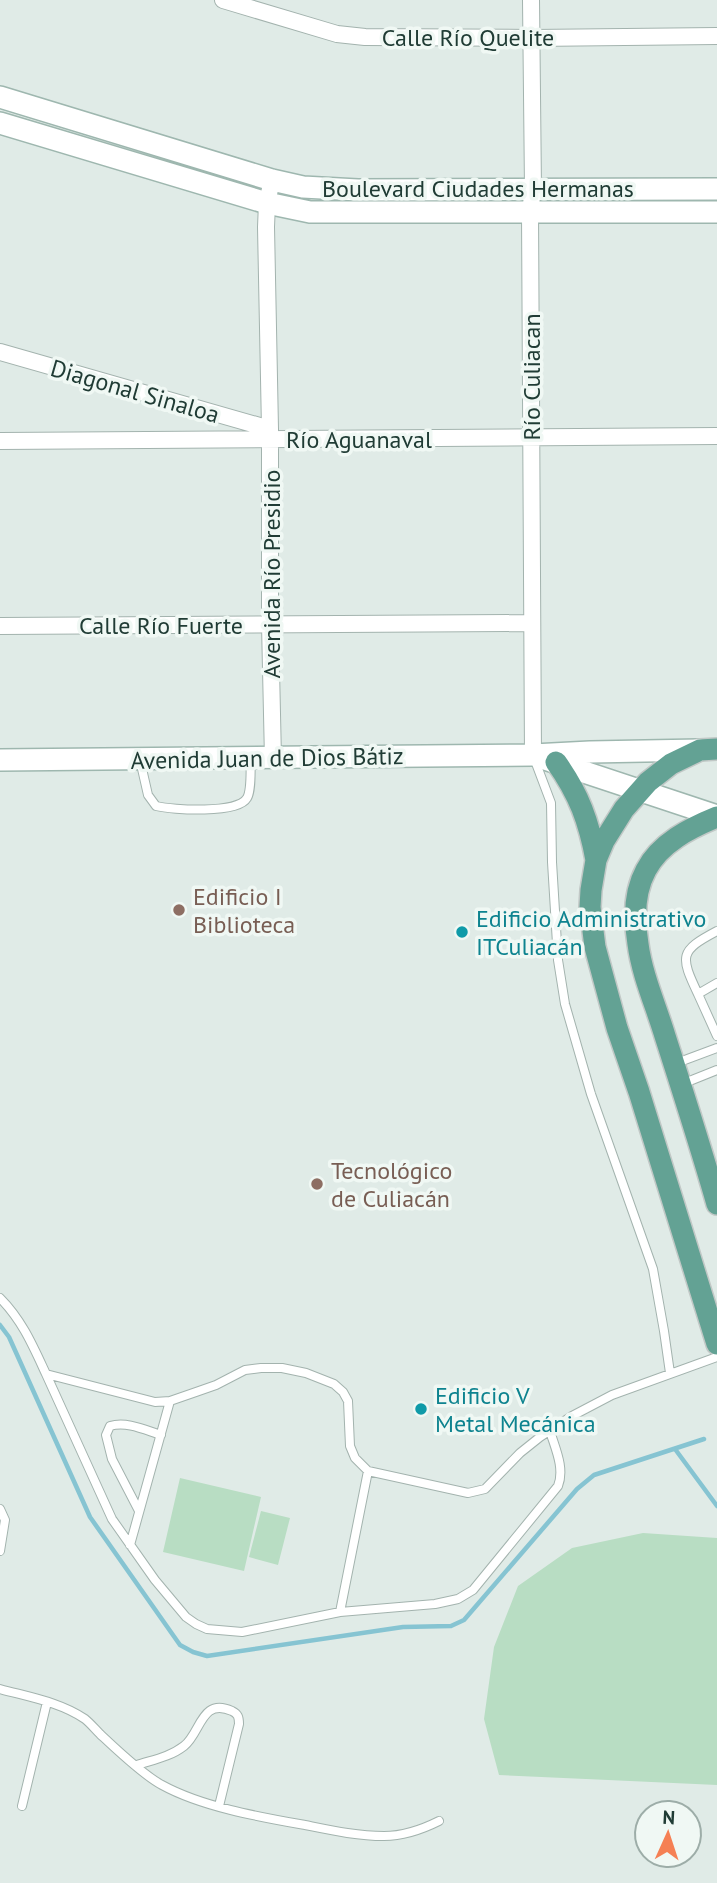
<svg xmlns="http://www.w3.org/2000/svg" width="717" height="1883" font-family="'PT Sans',sans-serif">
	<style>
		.green { fill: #b8ddc3 }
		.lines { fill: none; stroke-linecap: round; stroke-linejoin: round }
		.stream { stroke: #86c4d2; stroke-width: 4.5 }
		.service-casing { stroke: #a3b3ae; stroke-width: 10 }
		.minor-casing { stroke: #a3b3ae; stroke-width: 18 }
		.secondary-casing { stroke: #9eb7af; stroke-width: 24 }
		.primary-casing { stroke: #c1c8c6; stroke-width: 24 }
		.service { stroke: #fff; stroke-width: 8 }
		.minor { stroke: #fff; stroke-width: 16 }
		.secondary { stroke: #fff; stroke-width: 21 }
		.primary { stroke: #63a294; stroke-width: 21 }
		.education-dot { fill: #8d6e63; stroke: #f0f8f4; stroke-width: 2.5 }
		.culture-dot { fill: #0f9aa8; stroke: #f0f8f4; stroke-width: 2.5 }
		.labels { text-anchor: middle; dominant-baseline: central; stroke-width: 7; stroke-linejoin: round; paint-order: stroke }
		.street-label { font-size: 24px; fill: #203c35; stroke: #f0f8f4 }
		.education-label { font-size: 24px; fill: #785e54; stroke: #f0f8f4; text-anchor: start }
		.culture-label { font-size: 24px; fill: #0d838f; stroke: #f0f8f4; text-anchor: start }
	</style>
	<rect width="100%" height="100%" fill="#e0ebe7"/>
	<path class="green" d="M180,1478l81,19 -17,74 -81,-19z
		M261,1511l29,7 -12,47 -29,-8z
		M643,1533l74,5v247l-218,-10 -15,-56 10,-72 24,-61 54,-38z"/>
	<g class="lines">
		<path class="stream" d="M0,1325l9,12 81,180 90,128 13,7 14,4 196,-29 48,-1 13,-6 113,-131 17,-14 110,-36
			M675,1449l42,57"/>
		<defs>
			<path id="service" d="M534,758l17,45 1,59 6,98 7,44 26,90 62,175 11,62 6,42
				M140,760l8,35 8,11c17,4 82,8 91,-8 5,-8 3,-30 4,-39
				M717,983l-19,11 19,42
				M698,994c-18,-38 -19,-43 19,-63
				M674,1064l43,-16
				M682,1084l35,-14
				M0,1298c22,22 33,48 46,76l109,28 15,-1 26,-9 20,-7 29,-15 16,-2h21l24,5 28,11 9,8 5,9 2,45 5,12 13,13 100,22 17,-4 35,-36 20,-16 32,-21 40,-21 105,-38
				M46,1374l66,145 43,61 31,37 10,7 11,5 35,3 98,-20 28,-141
				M0,1509l5,11 -5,31
				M139,1511l-27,-52 -6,-24 4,-9c17,-5 35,4 51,9
				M130,1545l40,-144
				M340,1612l95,-8 23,-5 15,-9 85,-104c7,-18 -3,-38 -8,-55
				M0,1689c29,8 60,13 85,30 5,4 10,10 15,15 16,15 43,41 62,51 40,22 98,32 143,40 25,5 52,11 79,11 20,0 37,-6 55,-15
				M137,1765c15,-5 33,-8 47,-19 17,-13 17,-49 48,-35 6,3 7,6 7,13l-20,82
				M22,1806l25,-104"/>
			<path id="minor" d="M223,0l114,34 28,3 168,1 184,-2
				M531,0l2,189 -3,23 3,543
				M272,180l-5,23 -1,24 4,202v195l3,135
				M0,352l270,77
				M0,441l717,-5
				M0,626l532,-3"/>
			<path id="secondary" d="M0,97l272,83 31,7 55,3 359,-1
				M0,123l267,80 43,9h407
				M545,759l172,57
				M0,760l533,-5 57,-3 110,-2"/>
			<path id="primary" d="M717,749l-17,1 -29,14 -23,18 -24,27 -20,32 -8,19 -5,30 -1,17 5,40 22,81 22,64 78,252
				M556,762c23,32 33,60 40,98
				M717,817c-27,11 -57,26 -71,53 -12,22 -12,50 -8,74 4,31 18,62 27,92 18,56 36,112 52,168"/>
		</defs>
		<use href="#service" class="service-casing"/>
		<use href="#minor" class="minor-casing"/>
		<use href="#secondary" class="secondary-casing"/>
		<use href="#primary" class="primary-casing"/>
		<use href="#service" class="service"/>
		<use href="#minor" class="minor"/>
		<use href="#secondary" class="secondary"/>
		<use href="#primary" class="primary"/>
	</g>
	<g class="education-dot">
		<circle cx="179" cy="910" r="7"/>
		<circle cx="317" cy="1184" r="7"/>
	</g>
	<g class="culture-dot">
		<circle cx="462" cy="932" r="7"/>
		<circle cx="421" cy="1409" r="7"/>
	</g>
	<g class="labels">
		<g class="street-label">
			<text x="468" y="37">Calle Río Quelite</text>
			<text x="478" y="188">Boulevard Ciudades Hermanas</text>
			<text transform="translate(531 377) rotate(-90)">Río Culiacan</text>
			<text transform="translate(135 391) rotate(16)">Diagonal Sinaloa</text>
			<text x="359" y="439">Río Aguanaval</text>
			<text transform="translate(271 574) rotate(-90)">Avenida Río Presidio</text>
			<text x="161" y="625">Calle Río Fuerte</text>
			<text transform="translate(267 758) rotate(-1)">Avenida Juan de Dios Bátiz</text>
		</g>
		<g class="education-label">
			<text x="193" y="896">Edificio I<tspan x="193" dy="28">Biblioteca</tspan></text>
			<text x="331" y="1170">Tecnológico<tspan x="331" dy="28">de Culiacán</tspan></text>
		</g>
		<g class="culture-label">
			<text x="476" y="918">Edificio Administrativo<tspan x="476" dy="28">ITCuliacán</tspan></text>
			<text x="435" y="1395">Edificio V<tspan x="435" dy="28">Metal Mecánica</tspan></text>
		</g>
	</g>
	<g transform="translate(668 1834) rotate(3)"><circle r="33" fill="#f0f8f4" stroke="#9dada8" stroke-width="2"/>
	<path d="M0-5L12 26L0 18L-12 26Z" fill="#f58054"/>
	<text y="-10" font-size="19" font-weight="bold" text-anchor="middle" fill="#203c35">N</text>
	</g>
</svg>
